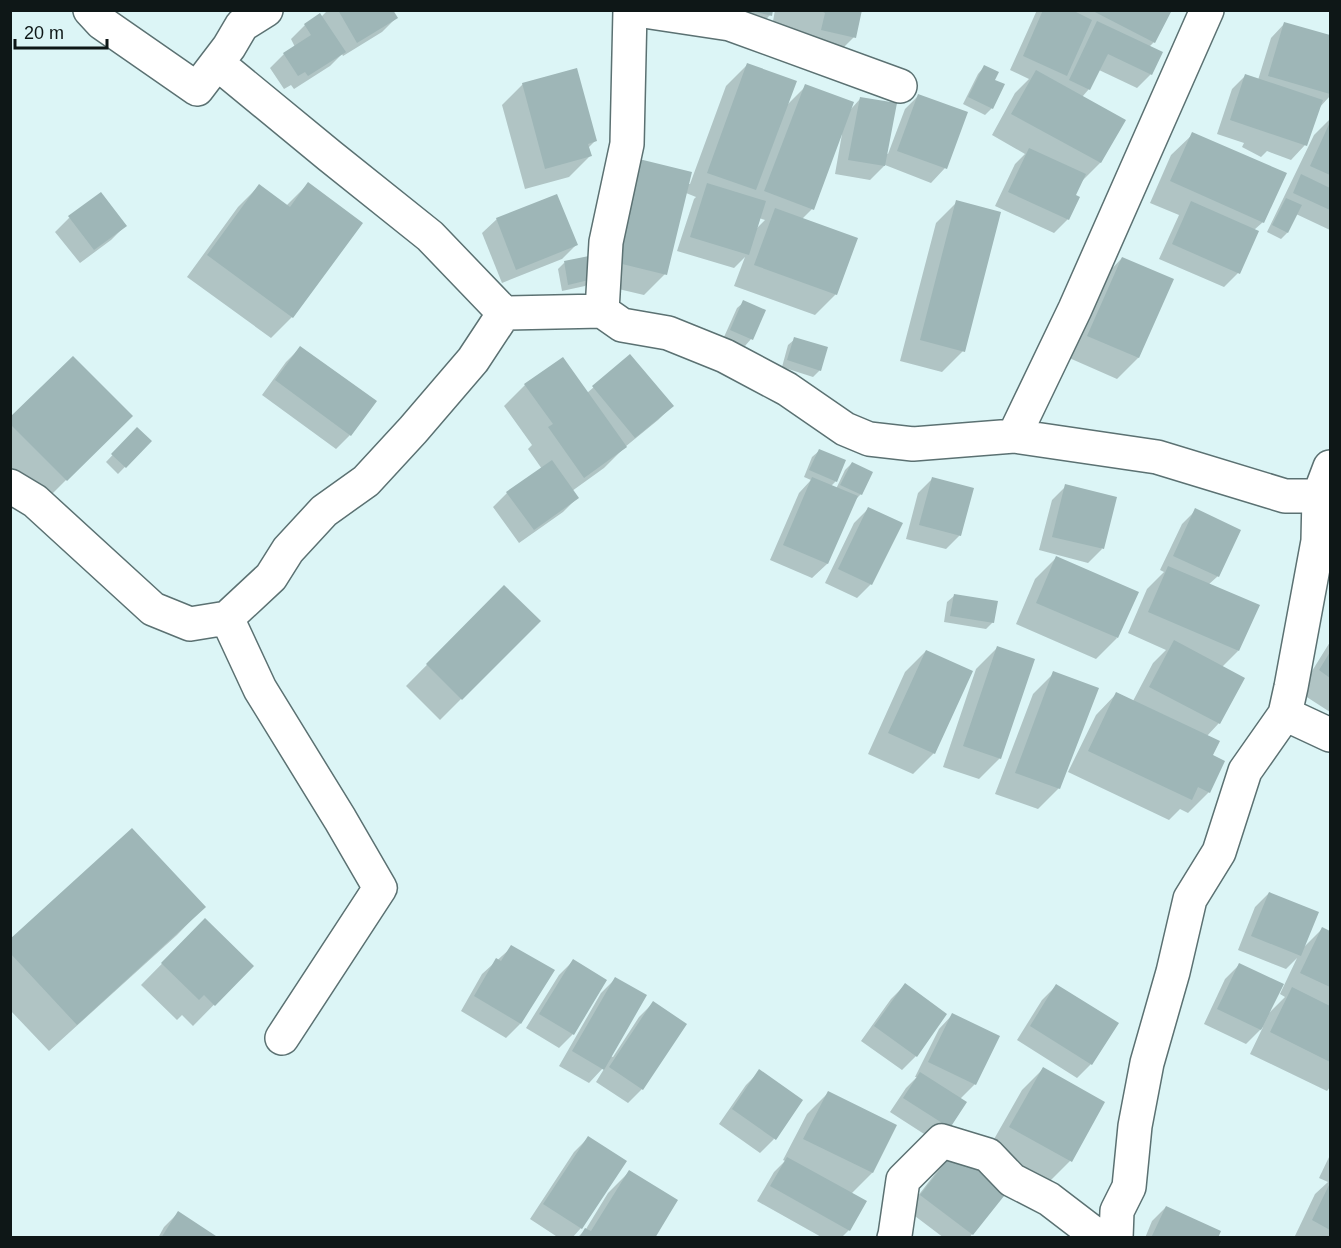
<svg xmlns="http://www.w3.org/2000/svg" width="1341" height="1248" font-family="Helvetica,sans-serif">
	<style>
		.shadow { fill: #0003; fill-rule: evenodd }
		.building { fill: #9eb6b7 }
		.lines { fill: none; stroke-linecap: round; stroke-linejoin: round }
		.minor-casing { stroke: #5b7172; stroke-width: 36 }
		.minor { stroke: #fff; stroke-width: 33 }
	</style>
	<rect width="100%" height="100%" fill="#dcf5f6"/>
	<path class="shadow" d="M328,10h64l4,8 -14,14 -39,24 -1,-2 -12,12 -36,23 -3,-4 -7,4 -14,-21 14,-14 11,-7 -4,-8 14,-14 15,-10 1,2z
		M727,10h44l-1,5 -14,15z
		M775,10h85l-6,27 -21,21 -32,-7 4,-17 -33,-7z
		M1037,10h134l-17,32 -5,5 2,27 -14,14 -38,-18 -10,19 -7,8 42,24 -24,42 -20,20 -6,13 -6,23 -14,14 -59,-27 20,-42 10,-10 -33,-19 23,-42 14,-14 -19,-9z
		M1285,23l45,14v59l-11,12 -14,37 -14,15 -24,-9 -6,6 -19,-10 2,-4 -27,-9 15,-45 14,-14 12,5 13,-42z
		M747,65l39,41 20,-20 45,23 9,-10 26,54 2,1 17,-45 14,-14 47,18 -21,55 -14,15 -46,-18 -15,15 -35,-6 7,-40h-1l-29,75 -10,10 34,75 -21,21 -81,-29 11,-29 -11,11 -57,-17 17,-52 2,-2 -10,-4 -21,81 -21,21 -51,-12 95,-99h2l36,-98zM759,218l6,2 -10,10z
		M984,67l9,14 -1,27 -7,7 -22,-11 15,-30z
		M523,84l72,57 -7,7 2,8 -21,21 -44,12 -23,-84z
		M1330,119v111l-34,-16 -9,19 -6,6 -14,-7 47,-97z
		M1193,134l70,88 -9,8 -16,43 -14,14 -65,-28 20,-44 -29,-12 21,-48z
		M308,184l-16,133 -21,21 -84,-61 51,-70 21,-21 27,20z
		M957,202l6,149 -21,21 -42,-11 36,-138z
		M69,218l56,8 -14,14 -31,23 -25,-31z
		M497,219l79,26 -14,14 -60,24 -20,-50z
		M1122,258l50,22 -34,78 -21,21 -50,-22 34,-77z
		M564,263l28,16 -7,7 -23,5 -4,-22z
		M744,302l20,8 -13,29 -6,7 -21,-9 13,-29z
		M795,339l25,31 -7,7 -31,-10 6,-22z
		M300,348l50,87 -14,14 -74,-54 24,-33z
		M630,356l42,50 -14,14 -33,27 -21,21 -32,23 5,7 -14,14 -44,31 -26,-36 14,-14 35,-24 -14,-20 4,-4 -28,-39 21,-21 62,8z
		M130,416l-85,85 -35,-35v-46z
		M137,429l13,12 -32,33 -12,-12z
		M819,451l17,30 -5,5 5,3 9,-19 7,-7 9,31 -7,7 -27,63 -15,14 -42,-18 29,-67 12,-13 -7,-3 8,-20z
		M932,479l28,56 -14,14 -40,-10 12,-46z
		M1066,486l36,63 -14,14 -49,-13 13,-50z
		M869,508l2,76 -14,14 -32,-15 29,-60z
		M1196,510l22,66 -10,9 30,66 -16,16 21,11 -24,45 -12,13 4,20 -2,36 -21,21 -8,-4 -11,11 -101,-48 28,-57 21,-22 16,8 20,-38 13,-13 -38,-17 19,-44 17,-17 -4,-2 22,-46z
		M1056,558l61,80 -21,21 -80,-35 19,-45z
		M504,587l35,34 -99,99 -34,-34z
		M954,596l39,26 -7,7 -42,-7 3,-20z
		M1330,642v70l-31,-20z
		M997,648l3,110 -21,21 -36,-12 33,-98z
		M926,651l8,102 -21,21 -45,-20 37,-82z
		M1054,673l5,115 -21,21 -43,-15 38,-100z
		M1269,893l33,56 20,-20 8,4v154l-3,4 -77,-37 13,-27 -17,17 -42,-20 21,-45 14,-14 30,48 16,-16 -5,-3 17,-36 -11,11 -48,-19 17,-43z
		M204,907l-27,28 -128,116 -39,-41v-69z
		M205,920l47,46 -59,60 -11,-11 -5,5 -36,-35z
		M512,947l8,77 -14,14 -45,-27 21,-37z
		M573,961v73l-14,14 -33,-20 33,-53z
		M615,979l-5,77 3,1 26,-40 14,-14 -11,86 -14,14 -32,-21 8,-13 -1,-1 -14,15 -30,-17 42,-73z
		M905,985l11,71 -14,14 -41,-29 30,-42z
		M1056,986l35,78 -14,14 -60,-38 25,-40z
		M953,1014l22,70 -15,15 5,4 -30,38 -45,-29 16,-24 11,-11h-2l24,-48z
		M1043,1069l27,92 -21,21 -60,-34 33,-58z
		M760,1071l14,68 -14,14 -41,-29 27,-39z
		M828,1093l67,33 -23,47 -21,21 -2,36 -8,8h-18l-66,-37 17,-29 11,-11 -2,-1 24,-46z
		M588,1138l-7,90 -9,10h-13l-29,-19 44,-67z
		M955,1152l51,39 -37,47h-25l-37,-28 34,-44z
		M1330,1155v83h-36l21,-44 13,-12 -9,-4z
		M629,1172l24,66h-76l9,-9 22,-36z
		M1166,1207l51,31h-72l7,-17z
		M178,1213l39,25h-59l6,-11z"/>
	<path class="building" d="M338,10h55l5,8 -41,25z
		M749,10h24l-1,6z
		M819,10h43l-6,28 -35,-8 4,-17z
		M1043,10h29l20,10 -25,56 -44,-20z
		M1091,10h81l-17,33z
		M320,13l26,39 -38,24 -3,-4 -7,4 -15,-23 28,-18 -7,-11z
		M1097,21l66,31 -11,23 -44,-21 -18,36 -21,-10z
		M1284,22l46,13v59l-62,-18z
		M747,63l50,18 -41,109 -49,-17z
		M984,65l15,7 -4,8 10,4 -12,25 -25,-12z
		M577,68l20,73 -9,3 4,12 -47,13 -23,-86z
		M1036,70l90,50 -25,43 -90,-49z
		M1245,74l78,26 -16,46 -77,-26z
		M805,84l49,18 -40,108 -50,-19z
		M918,94l50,18 -21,57 -50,-18z
		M860,97l37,6 -12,63 -37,-6z
		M1330,122v53l-20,-9z
		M1192,132l95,41 -23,50 -94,-42z
		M1029,148l57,26 -10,21 4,2 -11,23 -61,-28z
		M639,159l53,13 -25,103 -53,-13z
		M1301,174l29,14v22l-37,-17z
		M308,182l55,41 -70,95 -86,-63 52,-71 31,23z
		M707,183l59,18 -17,54 -59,-18z
		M101,192l26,34 -33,24 -26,-34z
		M557,194l21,51 -62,25 -20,-52z
		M1286,198l16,7 -14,28 -16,-8z
		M956,200l45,12 -36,140 -45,-12z
		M1191,201l68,30 -19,43 -68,-30z
		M775,208l83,30 -21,57 -83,-30z
		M589,256l4,23 -25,6 -4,-24z
		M1122,257l52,22 -35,79 -52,-22z
		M743,300l23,10 -13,30 -23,-10z
		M794,337l34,10 -7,24 -34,-11z
		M300,346l77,55 -26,35 -76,-56z
		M630,354l44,52 -39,32 -43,-52z
		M73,356l60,60 -66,65 -57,-57v-7z
		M563,357l64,90 -43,31 -36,-51 5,-3 -29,-40z
		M137,427l15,14 -26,27 -15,-14z
		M819,449l27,11 -9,22 -28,-12z
		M552,460l27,38 -45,32 -28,-38z
		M852,462l21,10 -11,23 -22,-10z
		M812,477l46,19 -30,68 -45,-19z
		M932,477l42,11 -13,48 -42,-11z
		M1065,484l52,13 -13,52 -52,-12z
		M868,507l35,16 -31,62 -34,-16z
		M1195,508l46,22 -22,47 -46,-21z
		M1056,556l83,36 -21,46 -82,-35z
		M1168,566l92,39 -21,46 -91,-39z
		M504,585l37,36 -79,79 -36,-36z
		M954,594l44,7 -4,22 -44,-7z
		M1174,640l71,38 -25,46 -71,-37z
		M997,646l38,13 -34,100 -38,-13z
		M926,650l47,21 -38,83 -47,-21z
		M1330,652v26l-11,-8z
		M1053,671l46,17 -39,101 -45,-16z
		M1116,692l104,49 -7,14 12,6 -15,32 -12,-6 -6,13 -104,-49z
		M132,828l74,79 -129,118 -67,-72v-14z
		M1269,892l50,20 -18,44 -50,-20z
		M205,918l49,48 -39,40 -11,-11 -5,5 -38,-37z
		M1322,927l8,4v56l-30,-14z
		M511,945l44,25 -34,54 -47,-28 22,-38 5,3z
		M573,959l34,21 -33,55 -35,-21z
		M1239,963l45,21 -23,46 -44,-21z
		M615,977l32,18 -43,75 -32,-19z
		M905,983l42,31 -30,43 -43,-31z
		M1056,984l63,39 -27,42 -62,-39z
		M1292,987l38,19v56l-60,-30z
		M653,1001l34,23 -44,66 -34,-23z
		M952,1013l48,23 -24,49 -48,-23z
		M1043,1067l62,35 -33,60 -63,-35z
		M759,1069l44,31 -27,40 -44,-31z
		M920,1072l47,30 -17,26 -47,-30z
		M828,1091l69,34 -24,48 -70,-34z
		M588,1136l39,25 -45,68 -39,-25z
		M955,1150l53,41 -35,44 -53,-40z
		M787,1157l80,44 -17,30 -80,-45z
		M629,1170l49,30 -23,38h-76l6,-10 6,3z
		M1330,1183v47l-18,-10z
		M1166,1206l55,25 -3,7h-67z
		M178,1211l41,27h-58z"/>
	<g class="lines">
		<defs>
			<path id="minor" d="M90,10l12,13 95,66 32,-42 13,-22 24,-15
				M637,10l93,14 170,62
				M217,63l113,93 100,80 74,77
				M602,311l4,-69 21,-98 3,-134
				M1014,436l61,-127 132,-299
				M10,486l25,15 118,108 37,15 37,-6 44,-41 17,-27 36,-39 42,-30 47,-51 60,-70 31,-47 98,-2 20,14 46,8 57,23 62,33 58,40 24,10 44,5 101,-8 143,21 128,39h34l-1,45 -27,146 -6,27 -40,57 -26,81 -29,47 -17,73 -26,91 -12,63 -6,61 -12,24 -1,27
				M1319,496l11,-29
				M227,618l33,71 80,130 40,69 -98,150
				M1285,714l45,21
				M894,1238l1,-3 8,-55 39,-39 46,14 24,25 37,19 51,39"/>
		</defs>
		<use href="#minor" class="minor-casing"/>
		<use href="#minor" class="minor"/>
	</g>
	<rect width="1341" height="1248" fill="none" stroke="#0e1717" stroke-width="24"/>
	<path d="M15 39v9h92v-9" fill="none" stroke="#0e1717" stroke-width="3"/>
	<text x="24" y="39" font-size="18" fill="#0e1717" stroke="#dcf5f6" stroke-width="4.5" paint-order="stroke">20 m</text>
</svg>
